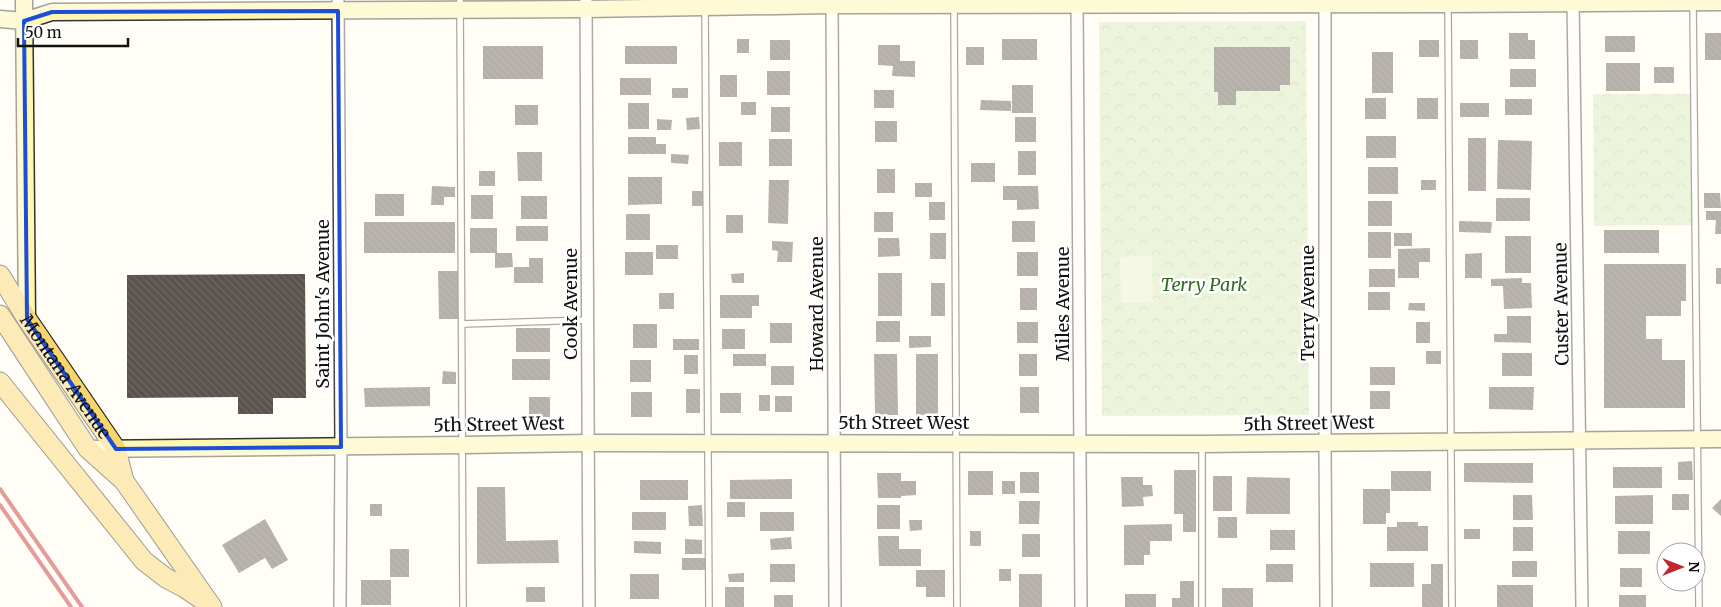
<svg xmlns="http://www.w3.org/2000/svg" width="1721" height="607" font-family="Merriweather,serif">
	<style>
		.park { fill: url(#park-crowns) }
		.pitch { fill: #e6f2cf }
		.building { fill: url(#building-back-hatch) }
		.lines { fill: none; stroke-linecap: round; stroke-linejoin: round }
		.lane-casing { stroke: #444; stroke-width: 8 }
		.street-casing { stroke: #444; stroke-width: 14 }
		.secondary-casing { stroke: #333; stroke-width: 19 }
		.primary-casing { stroke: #222; stroke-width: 21 }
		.lane { stroke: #fff; stroke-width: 5.5 }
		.street { stroke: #fff; stroke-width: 11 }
		.secondary { stroke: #fff6b0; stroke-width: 16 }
		.primary { stroke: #f9d66b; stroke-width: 19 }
		.rail { stroke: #c4262e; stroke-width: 4 }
		.marked { fill: none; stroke: #1d4ed8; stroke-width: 4; stroke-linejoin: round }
		.labels { text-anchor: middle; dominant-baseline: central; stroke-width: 5; stroke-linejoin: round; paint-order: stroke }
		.park-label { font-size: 18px; font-style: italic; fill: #2f6b1f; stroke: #fff }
		.street-label { font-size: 18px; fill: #111; stroke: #fff }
	</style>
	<defs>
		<pattern id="park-crowns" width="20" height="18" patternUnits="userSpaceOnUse" patternTransform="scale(1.25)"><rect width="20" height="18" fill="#d5ebbd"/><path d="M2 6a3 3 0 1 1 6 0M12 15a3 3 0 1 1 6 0" fill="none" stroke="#b6c8a1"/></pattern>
		<pattern id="building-back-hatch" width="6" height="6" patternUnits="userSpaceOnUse" patternTransform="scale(1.25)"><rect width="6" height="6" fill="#5a524d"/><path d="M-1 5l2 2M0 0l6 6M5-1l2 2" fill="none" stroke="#6d6662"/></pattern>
	</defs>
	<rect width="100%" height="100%" fill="#fffdf5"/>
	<path class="park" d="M1306,21l3,394 -207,1 -3,-394z
		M1593,94h101l1,131 -101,1z"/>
	<path class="pitch" d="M1152,256l1,46 -32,1 -1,-46z"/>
	<path class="building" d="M1509,33h19v7h7v19h-26z
		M1705,33h16v27h-16z
		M1605,36h30v16h-30z
		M737,39h12v14h-12z
		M1002,39h35v21h-35z
		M770,40h20v20h-20z
		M1419,40h20v17h-20z
		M1460,40h18v19h-18z
		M878,45h22v16h15v16l-23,-1 1,-10 -15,-1z
		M483,46h60v33h-60z
		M625,46h52v18h-52z
		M966,47h18v18h-18z
		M1214,47h76v38h-10v6h-44v14h-18v-13h-4z
		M1372,52h21v41h-21z
		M1606,63h34v28h-34z
		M1654,67h20v16h-20z
		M1510,69h26v18h-26z
		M767,71h23v24h-23z
		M720,75h17v22h-17z
		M620,78h31v17h-31z
		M1012,85h21v28h-21z
		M672,88h16v10h-16z
		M874,90h20v18h-20z
		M1365,98h21v21h-21z
		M1417,98h21v21h-21z
		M1505,99h27v16h-27z
		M981,100l30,1v10l-31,-1z
		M741,102h15v13h-15z
		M628,103h21v26h-21z
		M1460,103h29v14h-29z
		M515,105h23v20h-23z
		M771,107h19v25h-19z
		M699,117l1,12 -13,1 -1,-12z
		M1015,117h21v25h-21z
		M657,119l15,1 -1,10h-14z
		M875,121h22v21h-22z
		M1366,136h30v22h-30z
		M628,137h28v7h10v10h-38z
		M1468,138h18v53h-18z
		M769,139h23v27h-23z
		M1498,140l34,1 -1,49 -34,-1z
		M719,142h23v24h-23z
		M1018,151h18v24h-18z
		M517,152h25v29h-24z
		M671,154l18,1 -1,9 -17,-1z
		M971,163h24v19h-24z
		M1368,167h30v27h-30z
		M877,169h18v24h-18z
		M479,171h16v15h-16z
		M628,177h34v27l-34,1z
		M769,180h20l-1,44 -20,-1z
		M1421,180h15v10h-15z
		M915,183h17v14h-17z
		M432,186l23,1v10h-11v8h-13z
		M1003,186h35l1,23 -22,1v-10h-14z
		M692,191h13l-1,15h-12z
		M1704,193h16l1,15h-17z
		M375,194h29v22h-29z
		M471,195h22v24h-22z
		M521,196h26v23h-26z
		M1496,198h34v23h-34z
		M1368,201h24v25h-24z
		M929,202h16v18h-16z
		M1706,211h15v23h-6l1,-14h-10z
		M874,212h19v20h-19z
		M626,214h24v26h-24z
		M726,215h17v18h-17z
		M1012,221h23v21h-23z
		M1459,221l33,1 -1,11 -32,-1z
		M364,222h91v31h-91z
		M516,226h32v15h-32z
		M470,228h27v25h15l1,14 -18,1v-15h-25z
		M1604,230h55v23h-55z
		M1368,232h23v26h-23z
		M930,233h16v26h-16z
		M1394,233h18v13h-18z
		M1505,236h26v37h-26z
		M878,238h21l1,18 -22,1z
		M772,241l21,1 -1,20h-15l1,-11 -6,-1z
		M656,245h22v14h-22z
		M1430,248v14h-11v16h-21v-29z
		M625,252h28v23h-28z
		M1017,252h21v24h-21z
		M1482,253v25h-17v-24z
		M529,258h14v25h-29v-16h15z
		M1604,264h82v37h-5v15h-35v23h16v21h23v48h-81z
		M1716,268h5v16h-5z
		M1369,269h26v18h-26z
		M438,271h20l1,48h-20z
		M744,273v10h-12l-1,-9z
		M878,273h24v43h-24z
		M305,274l1,124h-33v16h-35v-17l-111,1v-123z
		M1522,278v5h9l1,25 -28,1 -1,-23h-12v-7z
		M931,283h14v33h-14z
		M1020,288h17v22h-17z
		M1368,292h22v18h-22z
		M659,293h15v16h-15z
		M720,295h39v11h-7v12h-32z
		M1409,303h16v8l-17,-1z
		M1507,316h24v27l-37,-1v-8h13z
		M876,321h24v21h-24z
		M1017,322h21v21h-21z
		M1416,322h14v21h-14z
		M770,323h22v20h-22z
		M633,324h24v24h-24z
		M516,328h34v24h-34z
		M722,329h23v20h-23z
		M909,336h22v11l-22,1z
		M673,339h26v11h-26z
		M1426,351h15v13h-15z
		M1502,353h30v23h-30z
		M733,354h33v12h-33z
		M874,354h23l1,61h-23z
		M916,354h22v61h-22z
		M1019,354h18v22h-18z
		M684,355h14v19h-14z
		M512,359h38v21h-38z
		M630,360h21v22h-21z
		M771,366h23v19h-23z
		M1370,367h25v18h-25z
		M443,371l13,1v12h-14z
		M430,387v19l-65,1 -1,-19z
		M1020,387h19v26h-19z
		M1489,387h45l-1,23 -44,-1z
		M686,389h14v24h-14z
		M1370,391h20v18h-20z
		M631,392h21v25h-21z
		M720,393h21v20h-21z
		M759,395h11v16h-11z
		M775,396h17v16h-17z
		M529,397h21v20h-21z
		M1692,461l1,19h-15v-18z
		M1464,463h69v20l-69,-1z
		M1613,467h49v21h-49z
		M1174,470h22v62h-13v-18h-9z
		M968,471h25v24h-25z
		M1391,471h40v20h-40z
		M1020,472h19v21h-19z
		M877,473h24v8h15v14l-15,1v2h-23z
		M1213,476h19v35h-19z
		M1121,477h22v8h9l1,11 -10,1 1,9 -22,1z
		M1247,477l43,1v36h-44z
		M792,479v20h-62v-19z
		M640,480h48v20h-48z
		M1002,481h13v13h-13z
		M477,487h28l1,54 52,-1 1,23 -82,1z
		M1363,489h27v24h-4v11h-23z
		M1672,494h17v16h-17z
		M1513,495h19l1,25h-20z
		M1653,495v29h-38v-28z
		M1721,499v17l-9,-8z
		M1019,501h21l-1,23h-20z
		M727,502h18v15h-18z
		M370,504h12v12h-12z
		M702,505l1,21h-14l-1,-20z
		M877,505h23v24h-23z
		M632,512h34v18h-34z
		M760,512h34v19h-34z
		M1218,517h19v21h-19z
		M265,519l23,41 -16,9 -7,-11 -26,15 -17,-28z
		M909,520h13v10l-12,1z
		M1397,522h21v4h10v25h-41v-24h10z
		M1172,524v17h-22v14h-6v10h-20v-40z
		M1513,527h20v24h-20z
		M1464,529h16v10h-16z
		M1270,530h25v20h-25z
		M970,531h11v15h-11z
		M1618,531h32v23h-32z
		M1022,534h18v23h-18z
		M878,536h21v13h22v17h-42z
		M791,537l1,12 -21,1 -1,-11z
		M685,539l17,1v14h-17z
		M634,541l27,1v12l-27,-1z
		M390,549h19v28h-19z
		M682,558h23v12h-23z
		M1512,561h25v16h-25z
		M1370,563h44v24h-44z
		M770,564h25v18h-25z
		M1266,564h27v18h-27z
		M1431,564h12v43h-21v-23h9z
		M1620,568h22v19h-22z
		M999,569h12v12h-12z
		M916,570h29v27h-19v-10h-10z
		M744,573v9h-15l-1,-8z
		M630,574h29v25h-29z
		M1019,574h23v33h-23z
		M361,580h30v25h-30z
		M1180,581h14v26h-22v-9h8z
		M1497,585h36v22h-36z
		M526,587h19v15h-19z
		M725,587h19v20h-19z
		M1222,588h31v19h-31z
		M1125,594h31v13h-31z
		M774,595h19v12h-19z
		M1619,595h27v12h-27z"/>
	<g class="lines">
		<defs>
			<path id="lane" d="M460,0l3,607
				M1693,4l6,603
				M954,7l3,600
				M1448,7l4,600
				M705,9l4,598
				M462,324l126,-4
				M1202,446v161"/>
			<path id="street" d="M338,0l3,447 -1,160
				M586,0l3,607
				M832,0l3,607
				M1077,0l4,607
				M1325,0v443l1,164
				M1573,0l9,607"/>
			<path id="secondary" d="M24,0l3,319
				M0,19l24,2 28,-9 534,-3 246,-4 616,-1 273,-2
				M88,449l375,-4 126,-2 613,1 519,-5"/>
			<g id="primary">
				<path id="s1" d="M0,275l27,44 89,130 8,32"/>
				<path d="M0,315l88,134 36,32 88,126"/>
				<path d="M0,382l144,179 22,17 19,10 16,11"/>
			</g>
		</defs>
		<use href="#lane" class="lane-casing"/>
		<use href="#street" class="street-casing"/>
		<use href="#secondary" class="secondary-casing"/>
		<use href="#primary" class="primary-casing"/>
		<use href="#lane" class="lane"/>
		<use href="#street" class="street"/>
		<use href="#secondary" class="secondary"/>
		<use href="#primary" class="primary"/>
		<path class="rail" d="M0,489l82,118
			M0,505l71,102"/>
	</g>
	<path d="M0 0H1721V607H0ZM338,11l3,436 -225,2 -89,-130 -3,-298 28,-9z" fill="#fffdf5" fill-opacity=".55" fill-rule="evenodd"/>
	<path class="marked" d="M338,11l3,436 -225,2 -89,-130 -3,-298 28,-9z"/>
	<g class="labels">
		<g class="park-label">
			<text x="1204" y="284">Terry Park</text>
		</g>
		<g class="street-label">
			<text transform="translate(1307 303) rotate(-90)">Terry Avenue</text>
			<text transform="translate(322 304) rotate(-90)">Saint John's Avenue</text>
			<text transform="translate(570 304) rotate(-90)">Cook Avenue</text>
			<text transform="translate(816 304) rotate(-90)">Howard Avenue</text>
			<text transform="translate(1062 304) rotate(-90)">Miles Avenue</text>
			<text transform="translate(1561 304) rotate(-91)">Custer Avenue</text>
			<text stroke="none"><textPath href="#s1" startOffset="121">Montana Avenue</textPath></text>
			<text x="904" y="422">5th Street West</text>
			<text transform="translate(1309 423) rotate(-1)">5th Street West</text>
			<text transform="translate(499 424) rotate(-1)">5th Street West</text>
		</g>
	</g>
	<g transform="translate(1681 567) rotate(90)"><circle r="24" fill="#ffffff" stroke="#a0a0a0"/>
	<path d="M0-4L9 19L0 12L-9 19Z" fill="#c4262e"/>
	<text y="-8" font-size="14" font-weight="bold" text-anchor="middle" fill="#111111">N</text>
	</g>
	<path d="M18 38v8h110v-8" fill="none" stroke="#111111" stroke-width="2.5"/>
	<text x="25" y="38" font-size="15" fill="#111111" stroke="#ffffff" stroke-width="4" paint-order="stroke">50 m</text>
</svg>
